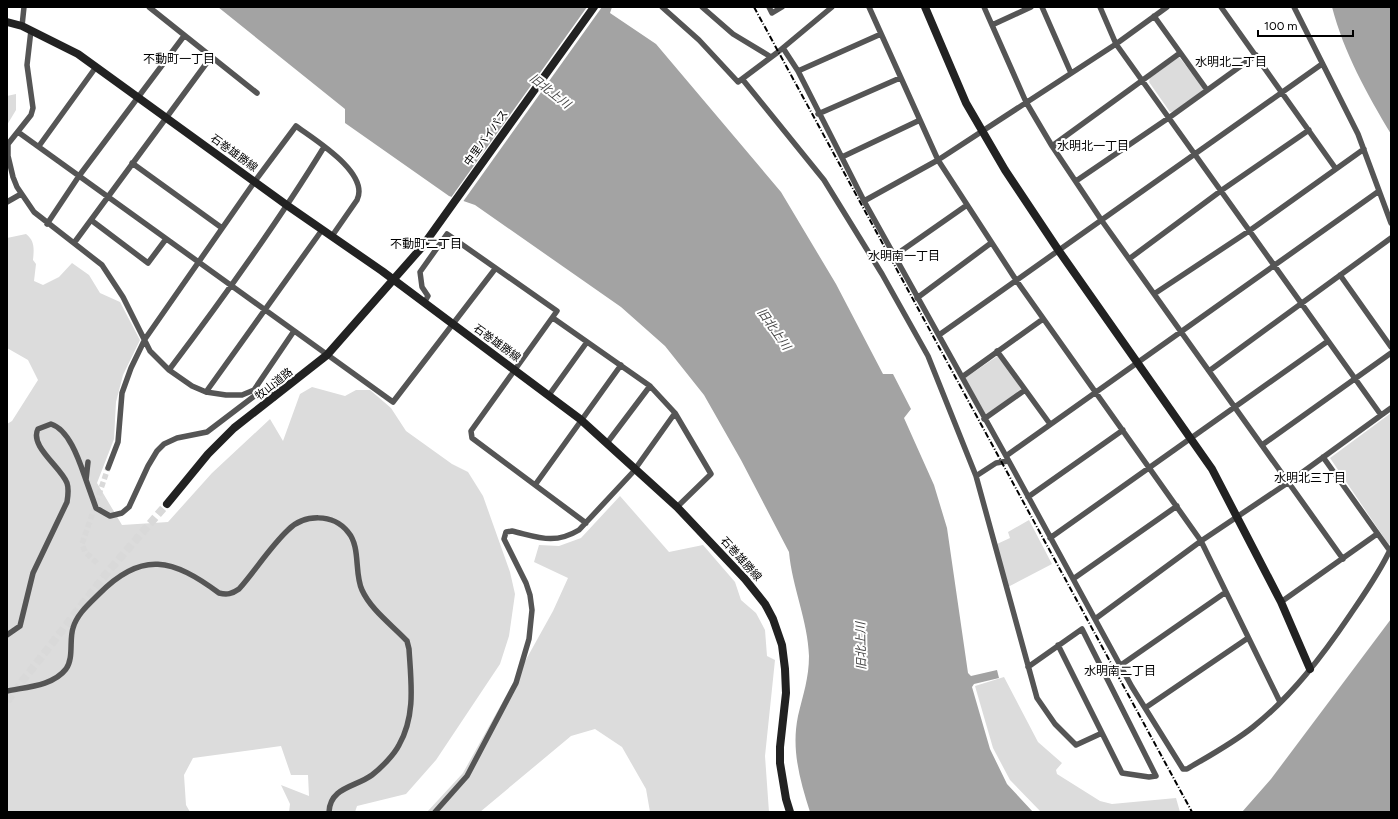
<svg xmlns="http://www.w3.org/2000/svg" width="1398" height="819" font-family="Figtree,'Noto Sans JP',sans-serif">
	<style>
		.green { fill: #dcdcdc }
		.water { fill: #a3a3a3 }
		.pier { fill: #fff }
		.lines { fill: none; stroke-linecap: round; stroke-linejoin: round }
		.street-tunnel { stroke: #d9d9d9; stroke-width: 5.5; stroke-dasharray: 5.5 3; stroke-linecap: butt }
		.secondary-tunnel { stroke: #d9d9d9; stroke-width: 8; stroke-dasharray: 8 4; stroke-linecap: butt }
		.street { stroke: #555; stroke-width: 5.5 }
		.secondary { stroke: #222; stroke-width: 8 }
		.rail { stroke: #000; stroke-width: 2; stroke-dasharray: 6 2 1 2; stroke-linecap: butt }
		.labels { text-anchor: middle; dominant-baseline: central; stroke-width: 4; stroke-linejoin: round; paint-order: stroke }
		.street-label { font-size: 11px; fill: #000; stroke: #fff }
		.neighbourhood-label { font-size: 12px; fill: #000; stroke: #fff }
		.water-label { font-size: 12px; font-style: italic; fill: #444; stroke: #fff }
	</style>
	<rect width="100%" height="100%" fill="#fff"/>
	<path class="green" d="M1179,57l26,32 -30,22 -5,1 -21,-30 1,-4z
		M16,94v16l-9,15v-29z
		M26,234c9,7 8,15 7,26l3,4 -2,17 9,4 16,-8 13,-14 17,12 11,18 20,9 20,38 -17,35 -7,27 -2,37 -17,44 25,42 46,-3 44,-49 58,-54 13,22 17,-47 12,-7 33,9 11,-6h14l21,18 15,23 46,33 16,8 15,24 27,76 5,22 -6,42 -9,28 -64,96 -30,34 -49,12 -2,6h-66l1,-8 -9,-19 28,11 -1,-21h-17l-10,-29 -88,12 -9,17 2,30 4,7h-183v-388l5,-3 26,-41 -10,-20 -21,-12v-110z
		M999,355l22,34 -35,26 -21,-37z
		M1391,413v128l-2,4 -59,-87z
		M620,496l49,56 34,-7 32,37 6,18 15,13 9,17 2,26 8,4 -10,96 4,56h-119l-4,-23 -24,-42 -27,-18 -24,7 -91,76h-53l36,-39 90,-162 15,-33 -34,-16 5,-17 20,1 22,-8z
		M1029,520l23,44 -44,23 -11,-43 13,-6 -2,-6z
		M1004,677l34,65 24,21 -6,7 1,4 43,27 12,3 64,-6 4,14h-139l-31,-32 -17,-32 -18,-62z"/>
	<path class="water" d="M218,7h394l-2,6 46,31 125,148 55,92 47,90h10l18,35 -7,9 30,67 13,43 21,145 3,3 26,-6 2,8 -25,6 -2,3 18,62 17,35 26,28h-223c-10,-32 -19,-62 -12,-96 5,-21 11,-38 11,-60 -1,-35 -17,-69 -20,-104l-48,-92 -37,-65 -39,-49 -44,-39 -146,-102 -26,-9 -104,-73v-14z
		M1332,7h59v127c-24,-40 -47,-81 -59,-127z
		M1391,619v193h-149l29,-33z"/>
	<path class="pier" d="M587,7h15l-140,196 -12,-4z"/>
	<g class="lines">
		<path class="street-tunnel" d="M97,563l-12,-11 -3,-8 26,-76"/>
		<path class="secondary-tunnel" d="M7,701l99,-127 61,-70"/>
		<path class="street" d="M149,7l108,86
			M662,7l37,33 39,42 40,-30 54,-45
			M702,7l31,27 38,23
			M769,7l3,6 10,-6
			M869,7l69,153 78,120 185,261 79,161
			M984,7l42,95 26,44 50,75 241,338
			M1042,7l29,66
			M1100,7l16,37 265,371
			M1221,7l115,162
			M1294,7l64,127 33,89
			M1154,16l53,74
			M992,25l39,-18
			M22,26l2,-19
			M31,30l-4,35 6,43 -2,7 -23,29v12l5,21 4,10 17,25 68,53 21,32 27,54 19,19 23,16 14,6 20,3h16l12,-5 40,-59
			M783,48l15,23 66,130 142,255 126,231 51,82h4c22,-13 46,-26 66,-42 39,-31 70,-72 97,-112 15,-22 30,-43 41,-67
			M798,71l83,-37
			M743,80l81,100 58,94 46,82 48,120 61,222 18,26 21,21 26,-12
			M818,114l82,-36
			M18,132l375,270 102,-133
			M39,146l57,-79
			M1052,146l128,-93
			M842,157l78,-37
			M132,163l90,65
			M1076,181l94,-64 86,-62
			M864,201l74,-41 178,-116 51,-37
			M7,202l14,-8
			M91,220l57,43 18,-24
			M47,224l32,-48 105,-140
			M74,243l137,-186
			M894,256l73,-51
			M1129,259l93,-69 87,-60
			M1340,275l51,72
			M1154,294l95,-63 115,-82
			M917,298l74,-55
			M424,303l4,-7 -6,-9 -2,-15 27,-38 110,77 -86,120 1,7 114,85
			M553,318l97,68 25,27 36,61 -34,33
			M939,335l383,-271
			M997,351l53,73
			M169,370c55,-73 108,-146 155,-223
			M1209,371l182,-133
			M962,377l81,-58
			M206,392l116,-162
			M549,395l38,-53
			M984,419l41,-29
			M607,443l43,-57
			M1262,445l129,-92
			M1006,456l373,-265
			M1323,457l67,94
			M88,462l-2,18 10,28 14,8 12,-3 7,-6 19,-41 9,-15 7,-7 13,-6 30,-6 54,-41 7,-1 6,8
			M108,468l10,-26 4,-49 9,-25 14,-29 110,-158 41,-55c19,14 74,47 61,74l-25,36
			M976,476l20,-13 12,-2
			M535,485l86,-120
			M1028,497l95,-67
			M1050,538l278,-197
			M1073,579l104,-73
			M1281,602l96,-68
			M1095,619l106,-78 88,-59 102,-74
			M7,635l13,-9 13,-53 34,-71c1,-6 2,-13 0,-19 -6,-16 -38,-37 -29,-54l13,-5c19,6 29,39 35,56
			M1121,665l105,-73
			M1028,667l54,-38 74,147 -7,1 -27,-4 -64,-128
			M7,691c19,-4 46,-5 59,-22 8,-11 3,-29 7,-41 4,-14 16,-24 26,-34 43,-44 74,-35 120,-1 8,2 13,1 20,-4 16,-18 31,-42 49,-59 16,-16 45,-17 60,2 13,15 6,41 14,58 9,20 30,35 45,51l2,8c2,33 7,66 -10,96 -5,10 -18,23 -27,30 -16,12 -42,12 -43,37
			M1145,708l103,-70
			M435,812l32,-36 49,-93 13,-44 3,-29 -2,-15 -4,-12 -22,-44 2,-7 6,-1c26,6 42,14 67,-1l54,-58 42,-59"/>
		<path class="secondary" d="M925,7l41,96 39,67 54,81 153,218 69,133 29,67
			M7,22l15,4 56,28 210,152 94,65 198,148 97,88 68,72 20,25 8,15 9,26 3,24 1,24 -6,54v16l6,36 4,13
			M167,504l41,-50 26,-26 93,-73 95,-108 172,-240"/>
		<path class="rail" d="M754,7l438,805"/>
	</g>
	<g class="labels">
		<g class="street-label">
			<text transform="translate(486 138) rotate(-54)">中里バイパス</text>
			<text transform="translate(234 153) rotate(36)">石巻雄勝線</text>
			<text transform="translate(497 343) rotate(36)">石巻雄勝線</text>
			<text transform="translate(274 384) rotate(-38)">牧山道路</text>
			<text transform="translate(741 559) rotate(48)">石巻雄勝線</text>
		</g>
		<g class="neighbourhood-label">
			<text x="179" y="59">不動町一丁目</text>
			<text x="1231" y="62">水明北二丁目</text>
			<text x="1093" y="146">水明北一丁目</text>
			<text x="426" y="244">不動町二丁目</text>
			<text x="904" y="256">水明南一丁目</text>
			<text x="1310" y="478">水明北三丁目</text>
			<text x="1120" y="671">水明南二丁目</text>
		</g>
		<g class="water-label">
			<text transform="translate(550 91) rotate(38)">旧北上川</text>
			<text transform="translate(774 329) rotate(55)">旧北上川</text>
			<text transform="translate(861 646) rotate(-91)">旧北上川</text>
		</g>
	</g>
	<rect width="1398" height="819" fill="none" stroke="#000000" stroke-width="16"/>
	<path d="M1258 30v6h95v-6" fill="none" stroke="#000000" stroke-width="2"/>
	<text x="1264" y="30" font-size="12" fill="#000000" stroke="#ffffff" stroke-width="3" paint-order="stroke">100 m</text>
</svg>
